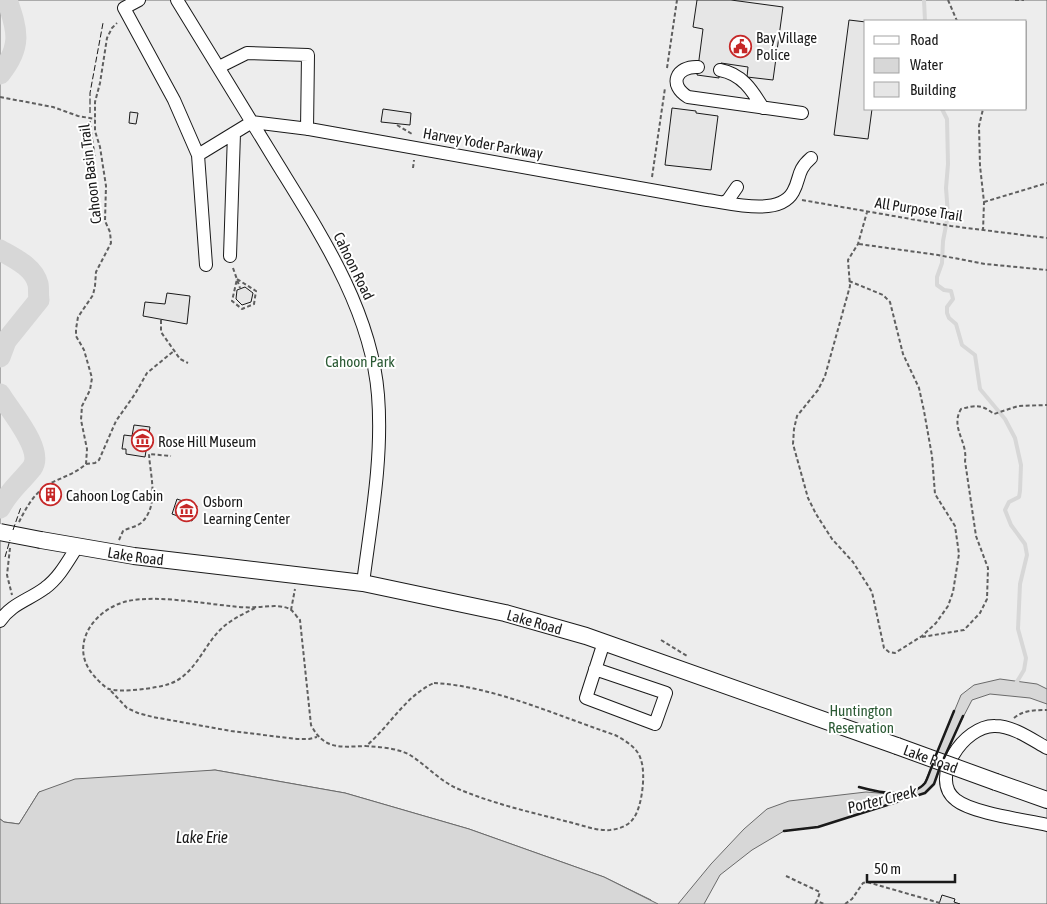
<svg xmlns="http://www.w3.org/2000/svg" width="1047" height="904" font-family="'Asap Condensed',sans-serif">
	<style>
		.built { fill: #ededed; stroke: #6a6a6a; fill-rule: evenodd }
		.water { fill: #d7d7d7; stroke: #6a6a6a }
		.lines { fill: none; stroke-linecap: round; stroke-linejoin: round }
		.stream { stroke: #d7d7d7; stroke-width: 4 }
		.river { stroke: #d7d7d7; stroke-width: 21 }
		.building { fill: #e6e6e6; stroke: #1a1a1a }
		.minor-casing { stroke: #1a1a1a; stroke-width: 14 }
		.major-casing { stroke: #1a1a1a; stroke-width: 18 }
		.path { stroke: #5f5f5f; stroke-width: 2; stroke-dasharray: 4 2.5; stroke-linecap: butt }
		.minor { stroke: #fff; stroke-width: 12 }
		.major { stroke: #fff; stroke-width: 16 }
		.major-bridge-casing { stroke: #1a1a1a; stroke-width: 18; stroke-linecap: butt }
		.major-bridge { stroke: #fff; stroke-width: 16 }
		.fence { stroke: #1a1a1a; stroke-width: 1; stroke-dasharray: 6 2.5; stroke-linecap: butt }
		.wall { stroke: #1a1a1a; stroke-width: 2.5 }
		.labels { text-anchor: middle; dominant-baseline: central; stroke-width: 4; stroke-linejoin: round; paint-order: stroke }
		.poi-label { font-size: 15px; fill: #1a1a1a; stroke: #fff; text-anchor: start }
		.street-label { font-size: 15px; fill: #1a1a1a; stroke: #fff }
		.park-label { font-size: 15px; fill: #2b5a34; stroke: #fff }
		.water-label { font-size: 16px; font-style: italic; fill: #1a1a1a; stroke: #fff }
	</style>
	<rect width="100%" height="100%" fill="#fff"/>
	<path class="built" d="M0,0h1047v904h-396v-4l-47,-23 -135,-48 -124,-36 -130,-23 -176,22 -20,32 -15,-2 -4,-3zM866,21h160v88h-160z"/>
	<path class="water" d="M1000,679l37,5 10,5v15l-17,-6 -40,-4 -18,6 -16,31 -22,53 -9,9 -107,34 -34,4 -32,19 -32,25 -16,29h-26l33,-40 33,-35 23,-20 22,-8 77,-9 24,2 20,-3 10,-4 5,-5 36,-87 13,-10z
		M215,770l130,23 124,36 135,48 54,27h-658v-85l4,3 15,2 20,-32 36,-13z"/>
	<g class="lines">
		<path class="stream" d="M924,0l1,21
			M942,109l5,10 1,45 -2,24 2,27 -5,26 -1,22 -5,14v8l7,5 7,1 2,8 -6,8v6l2,5 7,6 6,21 13,10 5,34 25,30 10,19 6,27 -1,26 -1,6 -10,5 -4,8 6,15 14,19 2,11 -7,29 -2,45 8,29 -2,12 -9,15"/>
		<path class="river" d="M0,74c22,-27 18,-43 7,-74
			M0,250c14,8 34,17 38,34 1,4 0,10 1,16l-33,41 -6,16
			M0,394c10,17 45,56 32,74 -11,14 -24,24 -32,40"/>
	</g>
	<path class="building" d="M697,0h34l52,7 -10,73 -26,-3 1,-10 -27,-4 -2,15 -22,-3 6,-46 -10,-2z
		M849,20l17,2v87h6l-4,30 -34,-4z
		M672,108l24,3v2l22,3 -7,54 -46,-5z
		M383,109l28,4 -1,12 -29,-3z
		M130,112l8,1 -2,11 -7,-1z
		M245,287l8,6 -2,9 -9,3 -6,-6 1,-9z
		M167,293l23,3 -3,28 -44,-8 2,-14 20,2z
		M134,425l16,2 -5,30 -19,-3v-5h-4l2,-14 8,1z
		M45,490l12,1 -2,8 -11,-1z
		M177,499l20,7 -5,15 -20,-7z
		M942,895l13,4 -1,3 6,2h-21z"/>
	<g class="lines">
		<defs>
			<path id="minor" d="M139,0l-15,8 50,92 24,55 54,-33 57,7 398,71c23,3 72,17 86,-8 8,-14 3,-21 18,-34
				M177,0c32,52 63,103 95,155 44,72 99,152 106,240 5,63 -7,126 -15,188
				M219,67l28,-14 61,2 -1,74
				M698,67c-22,-1 -30,18 -10,30l114,16
				M720,70c22,4 32,20 43,38
				M198,155l8,110
				M724,202l4,-2 9,-13
				M230,256l4,-123
				M0,621c11,-17 29,-21 45,-33 14,-10 23,-27 32,-41
				M595,669l71,24 -11,31 -69,-26 18,-56
				M1047,748c-16,-9 -34,-22 -52,-22 -31,-1 -67,53 -39,74 16,13 69,20 91,25"/>
			<g id="major">
				<path id="s1" d="M41,540l93,16 229,27 142,30 81,23 311,110"/>
				<path d="M996,782l51,18"/>
			</g>
		</defs>
		<use href="#minor" class="minor-casing"/>
		<use href="#major" class="major-casing"/>
		<path class="path" d="M948,0l9,21
			M1015,0h9
			M667,68l10,-68
			M0,97l53,10 25,9 17,3
			M397,125l15,9
			M413,168l1,-8
			M652,177l13,-89
			M802,200l149,26 96,12
			M984,202l63,-19
			M983,231l1,-29 -4,-36 -1,-40 4,-17
			M859,244l79,11 47,9 62,6
			M233,268l7,20
			M237,279l19,12 -2,13 -12,5 -10,-8z
			M849,281l34,14 7,7 13,52 16,34 5,23 8,45 3,38 20,32 4,28 -6,38 -5,14 -12,17 -14,13 -27,17 -6,-1 -5,-4 -12,-56 -19,-30 -21,-23 -16,-25 -8,-16 -15,-54 1,-15 3,-13 21,-26 7,-14 25,-90 -2,-26 10,-16 9,-32
			M161,320v12l19,27 8,4
			M86,464l9,-1 4,-3 17,-39 19,-27 12,-21 28,-23
			M19,522c7,-14 16,-31 32,-39 12,-6 25,-10 35,-19l1,-15 -6,-29 1,-14 8,-16 2,-12 -8,-28 -8,-14v-7l2,-12 15,-22 2,-9 1,-14 15,-29 -1,-11 -5,-11 1,-35 -6,-39 -5,-16v-29l5,-19 7,-45 5,-10 5,-5
			M119,540l4,-9c5,-3 13,-4 18,-8 19,-17 9,-48 8,-69l22,2
			M10,548l-3,27 5,20
			M255,608c-12,6 -25,12 -35,22 -17,17 -26,46 -51,54 -10,4 -50,9 -60,5 -5,-2 -10,-8 -14,-12 -28,-30 -2,-68 33,-76 29,-6 71,2 102,5 8,1 18,2 26,1 11,0 23,-3 34,2 3,2 7,8 10,11l11,105c13,25 29,22 55,21
			M291,610l4,-21
			M922,637l42,-7 16,-17 7,-14 1,-31 -12,-32 -11,-75c3,-20 -15,-33 -4,-52 15,-4 20,-5 33,5l24,-8 29,-1
			M661,640l26,16
			M434,683c59,3 124,33 181,52 11,6 23,13 26,25 5,14 1,48 -8,59 -5,7 -14,10 -23,11 -12,1 -26,-4 -37,-7 -39,-10 -80,-19 -117,-35 -17,-8 -30,-23 -46,-33 -13,-7 -30,-8 -44,-9 24,-20 39,-50 68,-63z
			M111,691l16,17 11,5 15,4 78,14 66,8h12l8,-2
			M1014,718c9,-8 22,-8 33,-8
			M786,876l34,16 -3,9
			M815,904l2,-3 7,3
			M845,904l7,-5 11,-16 4,-1 73,21"/>
		<use href="#minor" class="minor"/>
		<use href="#major" class="major"/>
		<defs>
			<g id="major-bridge">
				<path d="M0,532l41,8"/>
				<path id="s2" d="M897,746l99,36"/>
			</g>
		</defs>
		<use href="#major-bridge" class="major-bridge-casing"/>
		<use href="#major-bridge" class="major-bridge"/>
		<path class="fence" d="M90,113v-20l13,-70
			M90,121l5,35
			M13,530l8,-23
			M5,557l5,-17"/>
		<path class="wall" d="M936,755l18,-44
			M944,758l19,-42
			M859,787c18,5 52,13 66,-4 3,-5 5,-13 8,-19
			M784,831l34,-4 107,-34 9,-9 6,-17"/>
	</g>
	<defs>
		<symbol id="civic-ring" viewBox="-11 -11 22 22"><circle r="9.5" fill="#fff" stroke="#c62828" stroke-width="1.5"/><path d="M-.6-6.5H3V-4.5H.6V-3L4-1V1h2V6H-6V1h2V-1L-.6-3ZM-1.2 2.5V6h2.4V2.5Z" fill="#c62828"/></symbol>
		<symbol id="museum-ring" viewBox="-11 -11 22 22"><circle r="9.5" fill="#fff" stroke="#c62828" stroke-width="1.5"/><path d="M0-6L6-3V-2H-6V-3ZM-5-1h2V3h-2ZM-1-1h2V3h-2ZM3-1h2V3H3ZM-6 4H6V6H-6Z" fill="#c62828"/></symbol>
		<symbol id="building-ring" viewBox="-11 -11 22 22"><circle r="9.5" fill="#fff" stroke="#c62828" stroke-width="1.5"/><path d="M-4-6H4V6H1V3H-1V6H-4ZM-2.5-4.3h1.7v1.8h-1.7ZM.8-4.3h1.7v1.8H.8ZM-2.5-1h1.7V.8h-1.7ZM.8-1h1.7V.8H.8Z" fill="#c62828"/></symbol>
	</defs>
	<g fill-rule="evenodd">
		<use href="#civic-ring" x="728" y="34" width="25" height="25"/>
		<use href="#museum-ring" x="130" y="428" width="25" height="25"/>
		<use href="#building-ring" x="38" y="482" width="25" height="25"/>
		<use href="#museum-ring" x="174" y="498" width="25" height="25"/>
	</g>
	<g class="labels">
		<g class="poi-label">
			<text x="756" y="37">Bay Village<tspan x="756" dy="17">Police</tspan></text>
			<text x="158" y="441">Rose Hill Museum</text>
			<text x="66" y="495">Cahoon Log Cabin</text>
			<text x="203" y="501">Osborn<tspan x="203" dy="17">Learning Center</tspan></text>
		</g>
		<g class="street-label">
			<text transform="translate(483 143) rotate(10)">Harvey Yoder Parkway</text>
			<text transform="translate(90 174) rotate(-97)">Cahoon Basin Trail</text>
			<text transform="translate(919 209) rotate(9)">All Purpose Trail</text>
			<text transform="translate(354 266) rotate(64)">Cahoon Road</text>
			<text stroke="none"><textPath href="#s1" startOffset="96">Lake Road</textPath></text>
			<text stroke="none"><textPath href="#s1" startOffset="501">Lake Road</textPath></text>
			<text stroke="none"><textPath href="#s2" startOffset="36">Lake Road</textPath></text>
		</g>
		<g class="park-label">
			<text x="360" y="361">Cahoon Park</text>
			<text x="861" y="710">Huntington<tspan x="861" dy="17">Reservation</tspan></text>
		</g>
		<g class="water-label">
			<text transform="translate(882 799) rotate(-14)">Porter Creek</text>
			<text x="202" y="837">Lake Erie</text>
		</g>
	</g>
	<rect x="864" y="20" width="162" height="90" fill="#ffffff" stroke="#a3a3a3"/>
	<rect x="874" y="36" width="25" height="8" fill="#ffffff" stroke="#a3a3a3"/>
	<text x="910" y="45" font-size="15" fill="#1a1a1a">Road</text>
	<rect x="874" y="58" width="25" height="15" fill="#d7d7d7" stroke="#a3a3a3"/>
	<text x="910" y="70" font-size="15" fill="#1a1a1a">Water</text>
	<rect x="874" y="82" width="25" height="15" fill="#e6e6e6" stroke="#a3a3a3"/>
	<text x="910" y="95" font-size="15" fill="#1a1a1a">Building</text>
	<path d="M867 874v8h88v-8" fill="none" stroke="#1a1a1a" stroke-width="2.5"/>
	<text x="874" y="874" font-size="15" fill="#1a1a1a" stroke="#ffffff" stroke-width="4" paint-order="stroke">50 m</text>
</svg>
